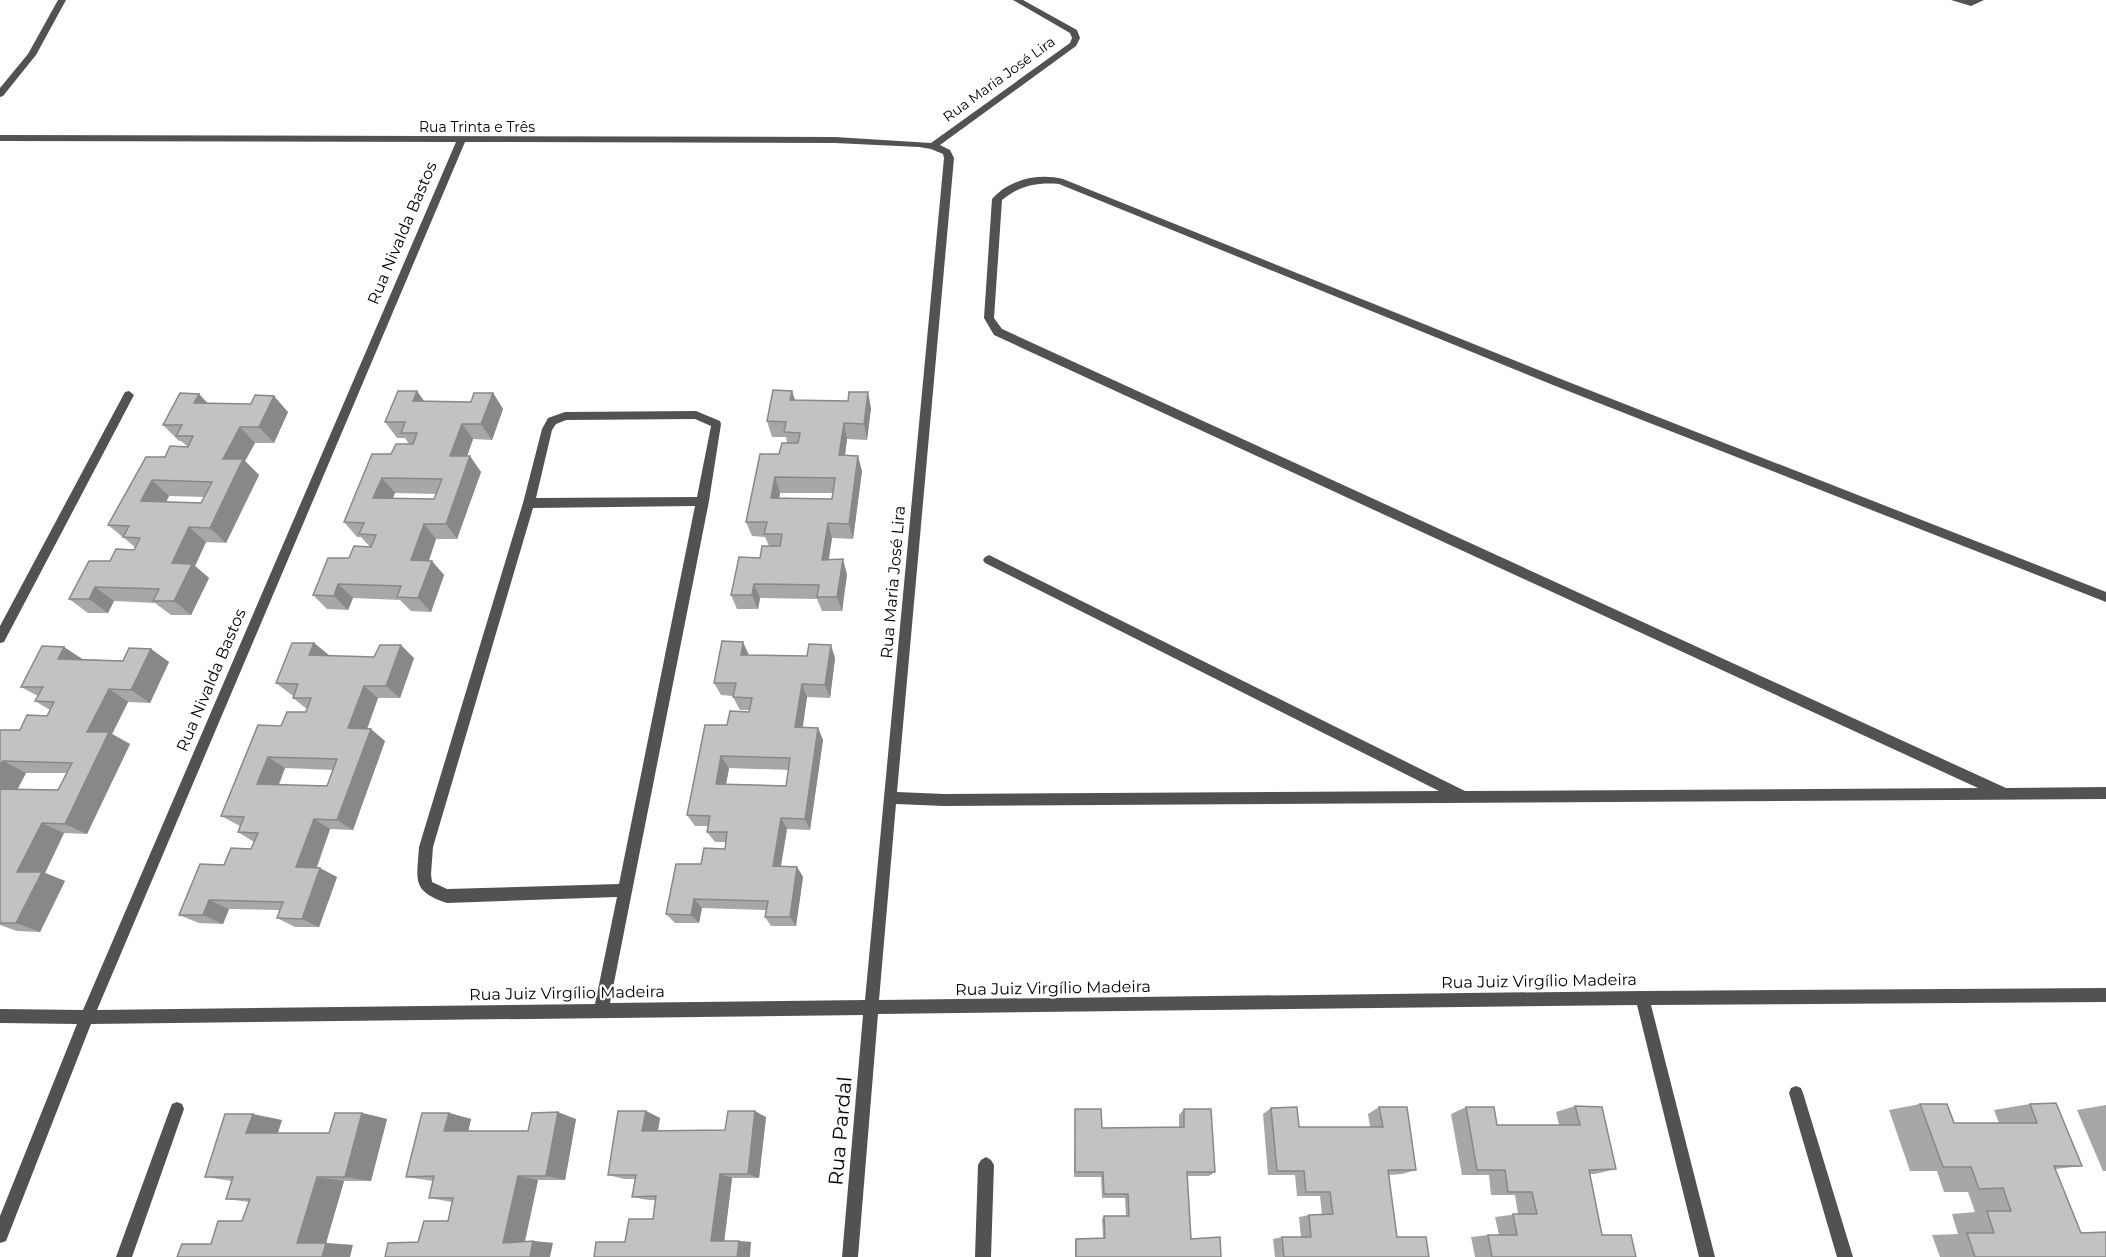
<svg xmlns="http://www.w3.org/2000/svg" width="2106" height="1257" font-family="Montserrat,sans-serif">
	<style>
		.lines { fill: none; stroke-linecap: round; stroke-linejoin: round }
		.street { fill: #525252; fill-rule: evenodd }
		.wall { fill: #a7a7a7; fill-rule: evenodd }
		.shaded-wall { fill: #888 }
		.building { fill: #c2c2c2; stroke: #888; stroke-width: 1.5; fill-rule: evenodd }
		.labels { text-anchor: middle; dominant-baseline: central; stroke-width: 4.5; stroke-linejoin: round; paint-order: stroke }
		.far-street-label { font-size: 14px; fill: #000; stroke: #fff }
		.street-label { font-size: 16px; fill: #000; stroke: #fff }
		.near-street-label { font-size: 20px; fill: #000; stroke: #fff }
	</style>
	<rect width="100%" height="100%" fill="#fff"/>
	<g class="lines">
		<path class="street" d="M58,0h8l-30,55 -33,41 -3,1v-9l28,-34z
			M1013,0h10l54,30 3,8 -4,8 -136,99 10,5 4,8 -57,634 47,2 495,-3 -454,-228 -2,-3 2,-3 4,-2 476,236 513,-3 -984,-453 -10,-17 8,-119c17,-20 47,-26 71,-20l508,204 535,209v10l-543,-213 -504,-205c-23,-2 -40,2 -57,16l-8,118 8,11 1004,459 100,-1v12l-1162,7 -48,-2 -17,196 763,-9 464,-3v14l-455,3 64,252h-16l-62,-252 -759,9 -20,243h-16l21,-242 -772,9 -85,217 -6,2v-27l77,-192 -77,-1v-14l83,1 373,-868 -456,-1v-6l835,2 96,6 139,-100 2,-5 -2,-5zM465,142l370,1 84,4 12,2 12,5 1,4 -79,842 -255,3 99,-502 12,-77 -1,-3 -24,-10 -131,1 -17,6 -6,11 -19,74 -104,344c-2,33 -8,44 28,56l170,-6 -22,107 -498,6zM695,419l16,7 -14,71 -161,1 16,-68 4,-6 10,-4zM695,506l-76,378 -172,5 -15,-7 -1,-8 2,-27 100,-339z
			M1951,0h33l-13,6z
			M129,391l5,4 -130,247 -4,1v-17l125,-234z
			M1796,1086l5,2 2,5 50,164h-16l-48,-164 2,-5z
			M177,1102l5,2 2,5 -52,148h-16l54,-148 2,-5z
			M986,1157l5,3 3,5 -3,92h-16l3,-92 3,-5z"/>
	</g>
	<path class="wall" d="M417,391l7,10 47,1 22,-9 10,16 -11,31 -19,-1 -6,17 14,16 -24,67h-21l-7,22 15,14 -13,37 -20,-1 -11,-11 -47,-2 -5,12 -21,-1 -14,-14 36,-37 21,-11 -9,-10h-4l-13,-15 47,-68 18,-10 -4,-6h-8l-12,-16zM395,493l41,1 -2,5h-42z
		M792,391l3,9 76,8 -4,32 -20,-1 -2,16 17,16 -9,68 -21,-1 -3,21 18,15 -5,37h-20l-5,-12 -57,-1 -2,11h-21l-6,-14 38,-49 -4,-9 -13,-1 -6,-14 33,-68 8,-11 -1,-6h-14l-5,-16zM780,493h53l-1,6 -53,-1z
		M199,394l9,10 80,8 -14,31h-19l-10,18 14,14 -33,68 -20,-1 -11,24 14,12 -18,37h-20l-16,-12 -41,-2 -6,12h-20l-19,-14 41,-38 24,-11 1,-3 -27,-22 57,-68 23,-10 -7,-6h-2l-16,-16zM169,496l36,1 -4,6 -35,-1z
		M314,643l16,13 84,2 -14,40h-22l-11,31 18,12 -32,89 -23,-1 -13,39 20,9 -18,50h-24l-18,-9 3,-8 -51,-1 -6,15 -24,-1 -20,-8 45,-50 27,-16 3,-7 -16,-10 2,-6 -19,-10 60,-90 25,-14 1,-3 -14,-11v-2l-17,-13zM285,768l48,2 -6,16 -48,-1z
		M151,649l18,13 -19,41 -22,-1 -16,32 18,10 -43,90 -23,-1 -19,40 20,8 -25,51 -23,-1 -17,-6v-195h20l27,-14 3,-6 -15,-9 3,-5 -17,-9 63,-28 39,2zM26,773h40l-8,17 -41,-1z
		M749,655l86,3 -5,40 -23,-1 -5,31h16l5,12 -13,90 -23,-1 -6,37 16,1 6,10 -7,49h-25l-6,-9 1,-7 -64,-2 -3,15h-24l-9,-9 35,-50 24,-15 1,-7h-11l-8,-10 1,-6h-13l-8,-11 40,-90 22,-13v-2h-9l-7,-13v-1l-12,-1 -7,-12zM729,768l60,2 -3,16 -60,-2z
		M1920,1104l34,19h45l-5,-13 36,-6 52,62 -27,3 26,64 25,24h-166l-8,-22 26,-1 -6,-20 23,-2 -7,-20h-24l-7,-21h-27l-21,-61z
		M2106,1105v66h-3l-26,-61z
		M1575,1106l41,63 -21,5h-5l12,61 34,22h-161l-4,-20 17,-2h11l-4,-18 23,-3 -3,-19h-24l-2,-20h-27l-11,-61 15,-7 31,18h62l-3,-13z
		M1379,1107l37,63 -14,4 -13,1 8,62 32,20h-154l-2,-18 9,-2h19l-2,-20 10,-2h13l-2,-19h-23l-2,-21h-27l-5,-61 8,-6 28,19h71l-2,-13z
		M1075,1109l27,19 77,-1v-12l5,-6 31,63 -6,4h-22l4,63 30,18h-146v-16l1,-2 27,-1 -1,-19 2,-3h22l-1,-18h-23l-1,-21h-27z
		M646,1111l14,7 -2,13 67,-1 41,-13 -7,61h-27l-8,63 27,1h-126l28,-23 3,-19h-8l-16,-3 3,-18h-11l-16,-4z
		M362,1113l25,6 -16,62h-27l-18,62 27,2 -142,-1 31,-23 7,-19 -23,-3 6,-18 -27,-4 77,-57 -5,13h52z
		M449,1113l22,6 -3,12h60l48,-12 -11,61h-27l-13,62 8,-1 20,2 -135,-1 30,-21 4,-19 -23,-4 4,-17 -27,-4z"/>
	<path class="shaded-wall" d="M417,391l11,16 -15,-6z
		M792,391l5,16 -7,-7z
		M868,392l3,16 -4,32 -3,-16z
		M493,393l10,16 -11,31 -11,-16z
		M199,394l15,16 -20,-7z
		M274,396l14,16 -14,31 -15,-16z
		M844,423l3,16 -4,32 -4,-16z
		M462,424l11,15 -11,32 -12,-15z
		M240,427l15,16 -10,18 14,14 -33,68 -16,-15 13,-69z
		M470,456l11,16 -24,67 -11,-15z
		M858,456l4,15 -9,68 -4,-15z
		M775,477l5,16 -3,20 -6,-15z
		M382,478l13,15 -9,20 -13,-15z
		M152,480l17,16 -10,20 -18,-15z
		M828,523l4,15 -6,36 -4,-14z
		M424,524l12,15 -12,35 -13,-14z
		M189,527l17,15 -11,24 14,12 -18,37 -17,-14 -2,-38z
		M843,559l4,15 -5,37 -5,-14z
		M432,561l12,14 -13,37 -13,-14z
		M338,584l15,14 -5,12 -14,-14z
		M754,584l6,14 -2,11 -6,-14z
		M95,587l19,14 -6,12 -19,-14z
		M743,642l6,13h-8z
		M314,643l16,13 -21,-1z
		M401,645l13,13 -14,40 -14,-12z
		M831,645l4,13 -5,40 -5,-13z
		M64,647l20,13 -26,-1z
		M151,649l18,13 -19,41 -19,-13z
		M802,684l5,13 -6,43 -6,-13z
		M364,686l14,12 -15,42 -15,-12z
		M109,689l19,13 -16,32 18,10 -43,90 -22,-10 22,-92z
		M818,728l5,12 -13,90 -5,-11z
		M371,729l14,12 -32,89 -16,-10z
		M721,756l8,12 -5,27 -8,-11z
		M268,757l17,11 -11,27 -17,-11z
		M3,761l23,12 -14,27 -12,-6v-28z
		M781,818l6,11 -8,47 -6,-10z
		M314,819l16,10 -17,47 -17,-9z
		M42,823l22,10 -19,40 20,8 -25,51 -24,-9 1,-51z
		M797,867l6,10 -7,49 -6,-9z
		M320,868l17,9 -18,50 -17,-8z
		M694,899l8,9 -3,15 -8,-8z
		M209,900l20,9 -6,15 -20,-9z
		M646,1111l14,7 -3,18 -15,-5z
		M755,1111l11,6 -7,61 -11,-4z
		M558,1112l18,7 -11,61 -19,-4z
		M362,1113l25,6 -16,62 -26,-4z
		M449,1113l22,6 -4,18 -23,-6z
		M253,1114l29,6 -6,19 -30,-6z
		M720,1174l12,4 -8,65 -13,-2z
		M518,1176l20,4 -14,64 -21,-1z
		M317,1177l27,4 -18,62 27,2 -3,12h-28l-25,-14z
		M533,1241l20,2 -3,14h-20z
		M739,1241l12,1 -1,15h-13z"/>
	<path class="building" d="M773,390l19,1 -2,9 58,1 1,-9h19l-4,32 -20,-1 -5,32 19,1 -9,68 -21,-1 -6,37 21,-1 -6,38h-20l2,-12 -65,-1 -2,11h-21l8,-38 21,1 2,-12h18l2,-12h-18l3,-12h-21l14,-68h19l3,-11h16l2,-10 -16,-1 2,-10 -19,-1zM775,477l60,1 -3,21 -61,-1z
		M398,391h19l-4,10 58,1 3,-9h19l-12,31h-19l-12,32h20l-24,68h-22l-13,36 21,1 -14,37 -21,-1 4,-11 -63,-2 -4,12 -21,-1 15,-37h21l5,-12 17,1 5,-12 -17,-1 5,-11 -20,-1 28,-68h19l5,-10h17l4,-11h-16l4,-11h-20zM382,478l60,1 -8,20 -61,-1z
		M180,393l19,1 -5,9 57,1 4,-9 19,1 -15,31h-19l-17,32h20l-33,69 -21,-1 -17,36 20,1 -18,37h-21l6,-12 -64,-2 -6,12h-20l20,-38h21l6,-12 18,1 6,-12 -17,-1 6,-11 -21,-1 38,-68h19l5,-11 18,1 5,-11h-17l6,-11h-19zM152,480l60,2 -11,21 -60,-2z
		M722,641l21,1 -2,13 66,1 2,-12 22,1 -6,40 -23,-1 -7,43 23,1 -13,91 -24,-1 -8,48 24,1 -7,50h-25l3,-16 -74,-2 -3,16 -25,-1 10,-50h25l3,-16 21,1 2,-17h-20l3,-16 -23,-1 18,-90h22l3,-14 19,1 3,-14 -19,-1 3,-14h-22zM721,756l69,2 -4,28 -70,-2z
		M292,643h22l-5,12 65,2 6,-12h21l-15,41h-22l-16,42 23,1 -34,91 -23,-1 -18,48 24,1 -18,51 -25,-1 6,-16 -74,-2 -6,15h-24l21,-51 24,1 7,-17 20,1 7,-16 -20,-1 6,-15 -23,-1 37,-91 23,1 6,-14h19l5,-14h-18l5,-14 -22,-1zM268,757l69,2 -10,27 -70,-2z
		M42,646l22,1 -6,12 65,2 6,-13 22,1 -20,41 -22,-1 -22,43h22l-44,92 -23,-1 -25,49h25l-26,51h-16v-134l58,1 14,-27 -69,-2 -3,5v-36h20l7,-15 20,1 7,-14 -19,-1 8,-14h-22z
		M2056,1103l26,63h-28l27,67 25,-1v25h-131l-8,-24h27l-7,-22h24l-8,-23 -24,1 -8,-22h-28l-23,-63h27l7,19h83l-7,-19z
		M1575,1106l27,1 14,62 -27,1 13,65h29l5,22h-144l-4,-22h29l-4,-21h24l-5,-22h-24l-3,-22h-28l-11,-63h28l3,18h83z
		M1297,1107l2,20h84l-4,-20h28l9,63h-28l9,67h29l3,20h-145l-2,-20h29l-2,-22 24,-1 -3,-22h-24l-2,-21h-27l-6,-63z
		M1075,1109h26l1,19 82,-1v-18h27l4,63h-28l4,67 29,-2 1,20h-145v-18l29,-1 -1,-22h25l-1,-22h-24l-1,-22h-28z
		M618,1111h28l-4,20 83,-1 3,-19h27l-7,63h-28l-9,67h28l-2,16h-143l2,-15h29l4,-23h24l3,-23 -24,1 4,-22h-28z
		M558,1112l-12,64h-28l-15,67 30,-2 -3,16h-145l3,-14 30,-1 6,-21h24l5,-23h-24l5,-22 -28,1 16,-64h27l-5,18h84l4,-18z
		M335,1113h27l-17,64h-28l-20,66h29l-4,14h-145l5,-13h29l7,-23h24l8,-22h-24l7,-22h-28l20,-63h28l-7,19h83z"/>
	<g class="labels">
		<g class="far-street-label">
			<text transform="translate(999 79) rotate(-36)">Rua Maria José Lira</text>
			<text x="477" y="127">Rua Trinta e Três</text>
		</g>
		<g class="street-label">
			<text transform="translate(402 233) rotate(-67)">Rua Nivalda Bastos</text>
			<text transform="translate(893 582) rotate(-85)">Rua Maria José Lira</text>
			<text transform="translate(211 680) rotate(-67)">Rua Nivalda Bastos</text>
			<text transform="translate(1539 981) rotate(-1)">Rua Juiz Virgílio Madeira</text>
			<text transform="translate(1053 988) rotate(-1)">Rua Juiz Virgílio Madeira</text>
			<text transform="translate(567 993) rotate(-1)">Rua Juiz Virgílio Madeira</text>
		</g>
		<g class="near-street-label">
			<text transform="translate(840 1131) rotate(-85)">Rua Pardal</text>
		</g>
	</g>
</svg>
